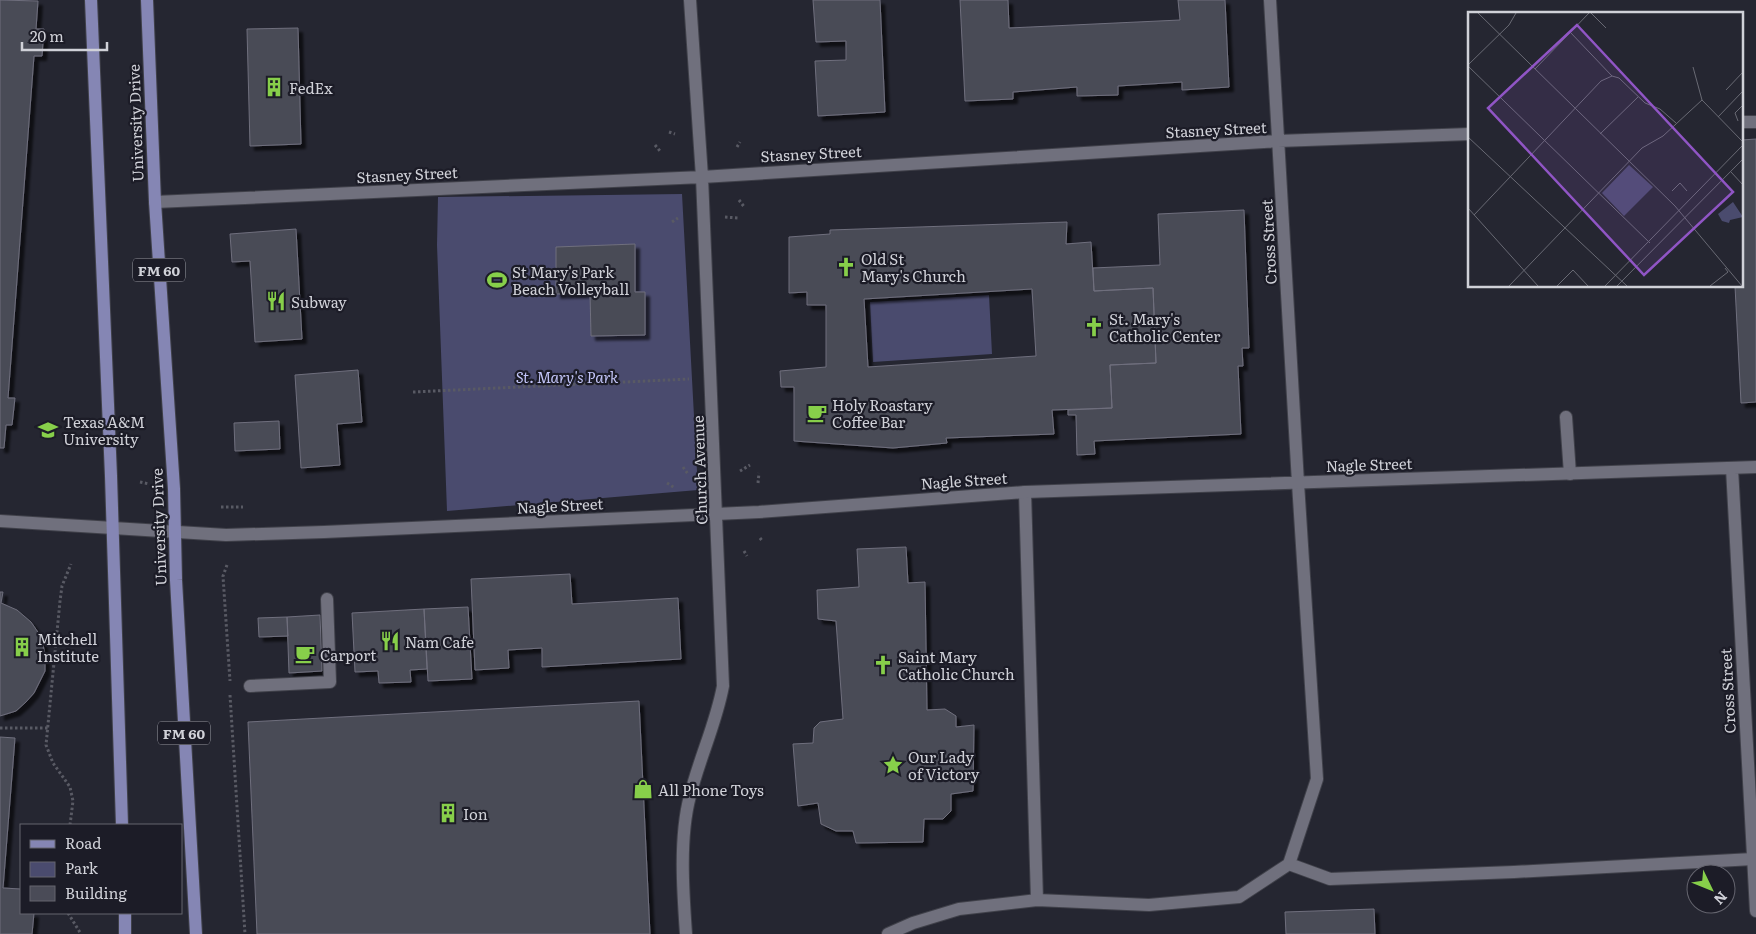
<svg xmlns="http://www.w3.org/2000/svg" width="1756" height="934" font-family="Literata,serif">
	<style>
		.green { fill: #4a4b6e }
		.building { fill: #4a4b57; stroke: #6f6f7d; fill-rule: evenodd; filter: url(#shadow) }
		.lines { fill: none; stroke-linecap: round; stroke-linejoin: round }
		.lane-casing { stroke: #40414a; stroke-width: 14 }
		.street-casing { stroke: #40414a; stroke-width: 14 }
		.primary-casing { stroke: #40414a; stroke-width: 14 }
		.path { stroke: #595a64; stroke-width: 3; stroke-dasharray: 2.5 2.5; stroke-linecap: butt }
		.lane { stroke: #70707d; stroke-width: 12 }
		.street { stroke: #70707d; stroke-width: 12 }
		.primary { stroke: #8586b4; stroke-width: 12 }
		.labels { text-anchor: middle; dominant-baseline: central; stroke-width: 4.5; stroke-linejoin: round; paint-order: stroke }
		.shield { fill: #1c1c27; stroke: #9a9ba3; stroke-width: 1 }
		.shield-label { font-size: 14px; font-weight: bold; fill: #d0d1d8 }
		.poi-label { font-size: 15px; fill: #d0d1d8; stroke: #1c1c27; text-anchor: start }
		.street-label { font-size: 15px; fill: #d0d1d8; stroke: #1c1c27 }
		.park-label { font-size: 15px; font-style: italic; fill: #c3c5f8; stroke: #1c1c27 }
		.inset-road { fill: none; stroke: #696a74; stroke-width: 1 }
		.view { fill: #9055c5; fill-opacity: 0.15; stroke: #9055c5; stroke-width: 2.5 }
		.inset-edge { fill: none; stroke: #d0d1d8; stroke-width: 2.5 }
	</style>
	<defs>
		<filter id="shadow"><feDropShadow dx="4.5" dy="4.5" stdDeviation="1" flood-color="#0009"/></filter>
	</defs>
	<rect width="100%" height="100%" fill="#252631"/>
	<path class="green" d="M682,194l16,296 -251,21 -10,-266 1,-48z
		M989,295l3,59 -119,8 -3,-60z"/>
	<path class="building" d="M0,0l38,1 -2,28h8l-2,27h-8l-26,342h7l-3,27h-6l-2,23h-4z
		M813,0h67l5,112 -67,4 -3,-55 31,-1v-19l-30,1z
		M960,0h48l1,28 171,-8 -2,-20h47l4,87 -47,3v-8l-64,4v9l-41,1v-9l-64,5v7l-48,2z
		M298,28l3,116 -51,2 -3,-117z
		M1756,139v263l-15,1 -6,-117h7v-146z
		M1244,210l5,138h-7l1,18h-5l3,68 -147,7 1,13 -18,1 -1,-40h-8v-5l44,-2 -2,-43 46,-2 -3,-75 -59,3 -1,-23 67,-3 -2,-51z
		M1067,222l-1,22 25,-2 3,49 59,-3 3,75 -46,2 2,43 -60,2 2,24 -108,4 1,5 -54,5 -99,-7v-54h-13l-1,-16 46,-4v-62h-19v-13l-18,1v-56l41,-3v-4zM1032,289l4,67 -168,11 -4,-68z
		M296,229l6,110 -47,3 -5,-81 -18,1 -2,-28z
		M635,244v48h10v43l-54,1 -1,-43 -34,1v-47z
		M358,370l4,52 -25,2 3,41 -39,3 -6,-93z
		M279,421l1,28 -45,2 -1,-28z
		M906,547l2,36 17,-1 2,128 18,-1 11,7v11l18,-2 -1,66 -22,3v17l-8,8h-19l-1,23 -67,1 -3,-12h-17l-15,-7 -3,-21 -20,3 -5,-62 20,-1 1,-15 6,-6 23,-3 -7,-98 -18,-2 -1,-29 42,-3 -2,-38z
		M570,574l2,30 106,-6 3,61 -139,8v-19l-34,2 1,18 -34,2 -4,-91z
		M0,592h3l-2,11 16,7 14,12 11,16 3,18v15l-11,22 -8,9 -10,9 -16,5z
		M468,607l4,72 -44,2 -4,-72z
		M424,609l3,60 -17,1 1,12 -32,1 -1,-12 -23,1 -3,-59z
		M320,615l2,56 -33,2 -2,-56z
		M287,617l1,19 -29,1 -1,-19z
		M639,701l11,233h-393l-9,-212z
		M0,737l15,1 -12,150 18,1v24h13l-2,21h-32z
		M1374,909l1,25h-89l-1,-22z"/>
	<g class="lines">
		<defs>
			<path id="lane" d="M1566,417l4,57
				M1025,492l12,408
				M250,686l80,-4 -3,-83
				M1289,864l41,15 184,-7 239,-13
				M888,934l25,-11 46,-14 78,-9 112,5 90,-8 50,-33 28,-85 -19,-296"/>
			<path id="street" d="M1270,0l28,483
				M1742,122h14
				M155,202l547,-25 576,-36 192,-7
				M1732,468l24,443
				M0,521l226,14 98,-3 435,-20 266,-20 731,-25
				M686,934c-3,-42 -7,-97 4,-138 9,-37 26,-72 33,-110l-21,-509 -12,-177"/>
			<path id="primary" d="M91,0l20,476 11,349
				M147,0l8,202 19,287 2,91 20,354
				M125,913v21"/>
		</defs>
		<use href="#lane" class="lane-casing"/>
		<use href="#street" class="street-casing"/>
		<use href="#primary" class="primary-casing"/>
		<path class="path" d="M669,132l6,2
			M655,145l5,6
			M737,147l3,-5
			M739,200l6,8
			M725,217l13,1
			M672,222l6,-4
			M413,392l276,-13
			M683,467l5,7
			M740,471l10,-6
			M140,482l9,2
			M667,483l8,5
			M758,483l1,-10
			M221,507h22
			M760,538l3,4
			M744,551l3,5
			M227,565l-4,11 7,105
			M230,695l15,239
			M0,728h48
			M70,825l3,-24 -3,-14 -17,-24 -7,-18 14,-144 2,-15 9,-22
			M68,913l13,21"/>
		<use href="#lane" class="lane"/>
		<use href="#street" class="street"/>
		<use href="#primary" class="primary"/>
	</g>
	<defs>
		<symbol id="building-bare" viewBox="-9 -9 18 18"><path d="M-4-6H4V6H1V3H-1V6H-4ZM-2.5-4.3h1.7v1.8h-1.7ZM.8-4.3h1.7v1.8H.8ZM-2.5-1h1.7V.8h-1.7ZM.8-1h1.7V.8H.8Z" fill="#87cf4a" stroke="#1c1c27" stroke-width="2.5" paint-order="stroke"/></symbol>
		<symbol id="church-bare" viewBox="-9 -9 18 18"><path d="M-1.2-6h2.4v3.5h3.3v2.4h-3.3V6h-2.4V-.1h-3.3v-2.4h3.3Z" fill="#87cf4a" stroke="#1c1c27" stroke-width="2.5" paint-order="stroke"/></symbol>
		<symbol id="stadium-bare" viewBox="-9 -9 18 18"><path d="M0-5a6.5 5 0 1 0 0 10a6.5 5 0 1 0 0-10ZM-3.5-1.8h7v3.6h-7Z" fill="#87cf4a" stroke="#1c1c27" stroke-width="2.5" paint-order="stroke"/></symbol>
		<symbol id="restaurant-bare" viewBox="-9 -9 18 18"><path d="M-5-6h1v4h1v-4h1v4h1v-4h1v5L-1.5 .5V6h-2V.5L-5-1ZM5-6V6H3V1.5H1.5Q1.5-4 5-6Z" fill="#87cf4a" stroke="#1c1c27" stroke-width="2.5" paint-order="stroke"/></symbol>
		<symbol id="cafe-bare" viewBox="-9 -9 18 18"><path d="M-5.5-4.5H6V0H3Q3 3.5 0 3.5H-2.5Q-5.5 3.5-5.5 0ZM3-3.2v2h1.7v-2ZM-6 4.5H4V6H-6Z" fill="#87cf4a" stroke="#1c1c27" stroke-width="2.5" paint-order="stroke"/></symbol>
		<symbol id="university-bare" viewBox="-9 -9 18 18"><path d="M0-5L7-2L0 1L-7-2ZM-4 1L0 2.5L4 1V4Q0 6-4 4Z" fill="#87cf4a" stroke="#1c1c27" stroke-width="2.5" paint-order="stroke"/></symbol>
		<symbol id="sight-bare" viewBox="-9 -9 18 18"><path d="M0-6L1.8-2.2L6-1.7L2.9 1.2L3.7 5.4L0 3.3L-3.7 5.4L-2.9 1.2L-6-1.7L-1.8-2.2Z" fill="#87cf4a" stroke="#1c1c27" stroke-width="2.5" paint-order="stroke"/></symbol>
		<symbol id="shop-bare" viewBox="-9 -9 18 18"><path d="M-5-2.5h2.3a2.7 3.5 0 0 1 5.4 0H5L5.5 6h-11ZM-1.5-2.5h3a1.5 2.3 0 0 0-3 0Z" fill="#87cf4a" stroke="#1c1c27" stroke-width="2.5" paint-order="stroke"/></symbol>
	</defs>
	<g fill-rule="evenodd">
		<use href="#building-bare" x="260" y="73" width="28" height="28"/>
		<use href="#church-bare" x="832" y="253" width="28" height="28"/>
		<use href="#stadium-bare" x="483" y="266" width="28" height="28"/>
		<use href="#restaurant-bare" x="262" y="287" width="28" height="28"/>
		<use href="#church-bare" x="1080" y="313" width="28" height="28"/>
		<use href="#cafe-bare" x="803" y="399" width="28" height="28"/>
		<use href="#university-bare" x="34" y="416" width="28" height="28"/>
		<use href="#restaurant-bare" x="376" y="627" width="28" height="28"/>
		<use href="#building-bare" x="8" y="633" width="28" height="28"/>
		<use href="#cafe-bare" x="291" y="640" width="28" height="28"/>
		<use href="#church-bare" x="869" y="651" width="28" height="28"/>
		<use href="#sight-bare" x="879" y="751" width="28" height="28"/>
		<use href="#shop-bare" x="629" y="775" width="28" height="28"/>
		<use href="#building-bare" x="434" y="799" width="28" height="28"/>
	</g>
	<g class="labels">
		<g class="shield">
			<rect x="133" y="258.5" width="52" height="23" rx="4"/>
			<rect x="158" y="721.5" width="52" height="23" rx="4"/>
		</g>
		<g class="shield-label">
			<text x="159" y="270">FM 60</text>
			<text x="184" y="733">FM 60</text>
		</g>
		<g class="poi-label">
			<text x="289" y="87">FedEx</text>
			<text x="861" y="258">Old St<tspan x="861" dy="17">Mary's Church</tspan></text>
			<text x="512" y="271">St Mary's Park<tspan x="512" dy="17">Beach Volleyball</tspan></text>
			<text x="291" y="301">Subway</text>
			<text x="1109" y="318">St. Mary's<tspan x="1109" dy="17">Catholic Center</tspan></text>
			<text x="832" y="404">Holy Roastary<tspan x="832" dy="17">Coffee Bar</tspan></text>
			<text x="63" y="421">Texas A&amp;M<tspan x="63" dy="17">University</tspan></text>
			<text x="37" y="638">Mitchell<tspan x="37" dy="17">Institute</tspan></text>
			<text x="405" y="641">Nam Cafe</text>
			<text x="320" y="654">Carport</text>
			<text x="898" y="656">Saint Mary<tspan x="898" dy="17">Catholic Church</tspan></text>
			<text x="908" y="756">Our Lady<tspan x="908" dy="17">of Victory</tspan></text>
			<text x="658" y="789">All Phone Toys</text>
			<text x="463" y="813">Ion</text>
		</g>
		<g class="street-label">
			<text transform="translate(135 123) rotate(-92)">University Drive</text>
			<text transform="translate(1216 129) rotate(-3)">Stasney Street</text>
			<text transform="translate(811 153) rotate(-3)">Stasney Street</text>
			<text transform="translate(407 174) rotate(-3)">Stasney Street</text>
			<text transform="translate(1268 242) rotate(-93)">Cross Street</text>
			<text transform="translate(1369 464) rotate(-2)">Nagle Street</text>
			<text transform="translate(699 470) rotate(-92)">Church Avenue</text>
			<text transform="translate(964 480) rotate(-4)">Nagle Street</text>
			<text transform="translate(560 505) rotate(-3)">Nagle Street</text>
			<text transform="translate(158 527) rotate(-92)">University Drive</text>
			<text transform="translate(1727 691) rotate(-93)">Cross Street</text>
		</g>
		<g class="park-label">
			<text x="567" y="376">St. Mary's Park</text>
		</g>
	</g>
	<g transform="translate(1468 12)">
		<rect width="275" height="275" fill="#252631"/>
		<path d="M161,153l24,22 -29,29 -22,-23zM265,190l10,15 -13,3 -1,3 -7,-2 -4,-7z" fill="#4a4b6e"/>
		<path class="inset-road" d="M10,1l197,193 67,80M123,1l15,15M102,20l42,44M0,53l41,-40 7,-12M0,54l182,177M225,55l9,33 41,42M67,57l54,-56M258,78l17,-18M250,105l24,-25M270,109l-3,-8 8,-8M132,122l38,-37M0,125l159,149M263,160l12,13M204,179l8,-8 7,8M0,196l70,78M6,203l127,-134 11,-5 7,2 26,25 15,6 16,14M41,274l133,-138 21,-12 39,-36M89,274l16,-16 15,16M137,274l138,-141M149,274l126,-127M242,274l18,-14 -3,-4"/>
		<path class="view" d="M109,13l156,167 -89,83 -156,-167z"/>
		<rect width="275" height="275" class="inset-edge"/>
	</g>
	<rect x="20" y="824" width="162" height="90" fill="#1c1c27" stroke="#64646e"/>
	<rect x="30" y="840" width="25" height="8" fill="#8586b4" stroke="#64646e"/>
	<text x="65" y="849" font-size="15" fill="#d0d1d8">Road</text>
	<rect x="30" y="862" width="25" height="15" fill="#4a4b6e" stroke="#64646e"/>
	<text x="65" y="874" font-size="15" fill="#d0d1d8">Park</text>
	<rect x="30" y="886" width="25" height="15" fill="#4a4b57" stroke="#64646e"/>
	<text x="65" y="899" font-size="15" fill="#d0d1d8">Building</text>
	<g transform="translate(1711 889) rotate(133)"><circle r="24" fill="#1c1c27" stroke="#64646e"/>
	<path d="M0-4L9 19L0 12L-9 19Z" fill="#87cf4a"/>
	<text y="-8" font-size="14" font-weight="bold" text-anchor="middle" fill="#d0d1d8">N</text>
	</g>
	<path d="M22 42v8h85v-8" fill="none" stroke="#d0d1d8" stroke-width="2.5"/>
	<text x="30" y="42" font-size="15" fill="#d0d1d8" stroke="#1c1c27" stroke-width="4" paint-order="stroke">20 m</text>
</svg>
